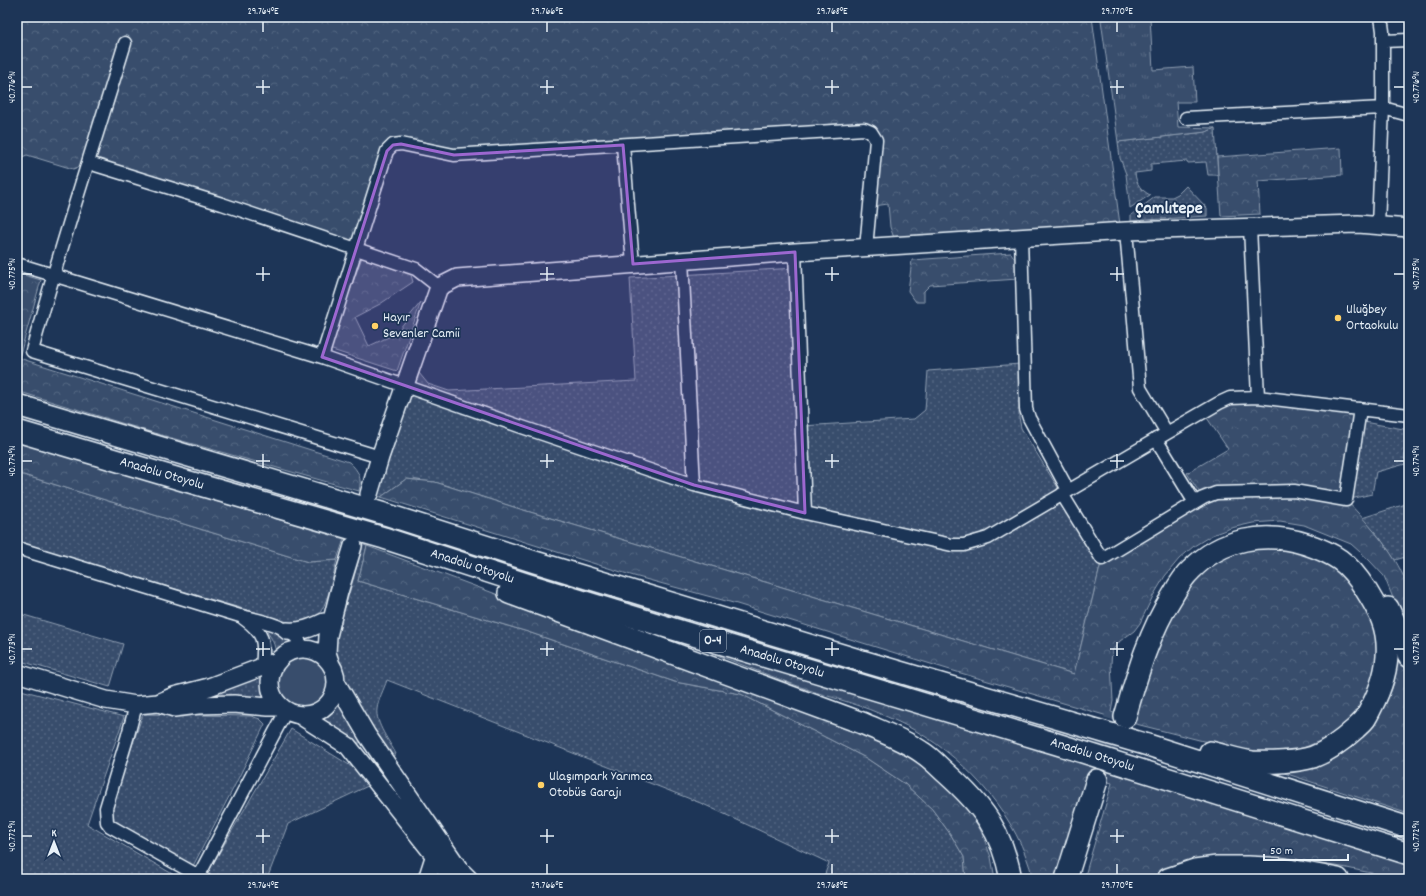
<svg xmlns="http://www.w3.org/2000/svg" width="1426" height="896" font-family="Dekko,sans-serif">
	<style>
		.grass { fill: url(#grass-dots); stroke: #909fb2 }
		.forest { fill: url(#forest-crowns); stroke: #909fb2 }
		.park { fill: url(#park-tufts); stroke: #909fb2 }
		.garden { fill: #374d6c; stroke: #909fb2 }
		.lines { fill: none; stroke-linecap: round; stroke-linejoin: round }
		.motorway-tunnel { stroke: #3b516f; stroke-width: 21; stroke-dasharray: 21 10; stroke-linecap: butt }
		.minor-casing { stroke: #e8f1f8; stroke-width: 15 }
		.secondary-casing { stroke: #e8f1f8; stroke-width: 20 }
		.motorway-casing { stroke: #e8f1f8; stroke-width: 24 }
		.minor { stroke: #1d3557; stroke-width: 12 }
		.secondary { stroke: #1d3557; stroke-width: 17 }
		.motorway { stroke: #1d3557; stroke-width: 21 }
		.marked { fill: #9c67d0; fill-opacity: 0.2; stroke: #9c67d0; stroke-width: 3; stroke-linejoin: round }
		.ticks { fill: none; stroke: #e8f1f8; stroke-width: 1.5 }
		.poi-dot { fill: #ffd166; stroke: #1d3557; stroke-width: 1.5 }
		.labels { text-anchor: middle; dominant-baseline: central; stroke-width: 3.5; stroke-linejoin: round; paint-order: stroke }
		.shield { fill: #1d3557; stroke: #abb9c8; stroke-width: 1 }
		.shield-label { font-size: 13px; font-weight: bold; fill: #e8f1f8 }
		.poi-label { font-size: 14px; fill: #e8f1f8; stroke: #1d3557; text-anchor: start }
		.street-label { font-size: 14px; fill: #e8f1f8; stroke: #1d3557 }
		.district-label { font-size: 18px; font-weight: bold; fill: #e8f1f8; stroke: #1d3557 }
		.neatline { fill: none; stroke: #e8f1f8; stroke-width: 1.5 }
		.ticks-label { font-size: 10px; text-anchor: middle; fill: #e8f1f8 }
	</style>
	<defs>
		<pattern id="grass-dots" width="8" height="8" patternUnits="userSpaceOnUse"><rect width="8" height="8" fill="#374d6c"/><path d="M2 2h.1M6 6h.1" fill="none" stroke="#546782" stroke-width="1.8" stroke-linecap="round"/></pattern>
		<pattern id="forest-crowns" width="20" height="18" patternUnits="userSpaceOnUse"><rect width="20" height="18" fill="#374d6c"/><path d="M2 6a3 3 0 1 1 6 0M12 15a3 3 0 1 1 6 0" fill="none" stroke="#546782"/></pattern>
		<pattern id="park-tufts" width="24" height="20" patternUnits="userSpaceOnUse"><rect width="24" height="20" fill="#374d6c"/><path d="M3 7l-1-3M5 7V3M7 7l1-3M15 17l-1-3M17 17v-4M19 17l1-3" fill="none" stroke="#546782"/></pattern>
	</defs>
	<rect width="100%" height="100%" fill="#1d3557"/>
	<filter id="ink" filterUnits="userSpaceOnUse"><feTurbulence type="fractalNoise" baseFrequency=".025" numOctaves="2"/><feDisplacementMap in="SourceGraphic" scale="8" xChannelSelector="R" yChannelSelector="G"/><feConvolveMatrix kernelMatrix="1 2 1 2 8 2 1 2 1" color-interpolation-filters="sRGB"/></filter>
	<g filter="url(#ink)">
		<path class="grass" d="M1215,128l3,47h-10l-2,-13 -18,1 -1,-2 -36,3v7l-16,2c1,11 6,17 15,22l-20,13 -4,-34 -6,-16 -2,-16 88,-10z
			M1186,186l21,22v8l-76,5v-6l24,-18h17l6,-3z
			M796,268l6,158 112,-7 11,-9 3,-39 92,-7 -1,53 2,11 81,131 -28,115 -554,-165 -85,-27 -29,-3 -25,18 -4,-1 35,-107 7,-16 9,11 21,7 187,-10 -6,-103z
			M1358,421l51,9v9l-5,20 5,-1v5l-33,9 -4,22 -26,6z
			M17,473l291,89 29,-2c-5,18 -10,57 -30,64 -4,1 -11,0 -16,-1l-274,-81z
			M1409,503v53l-14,4 -15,-22 -18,-20z
			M344,539l23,7 -9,35 170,51 147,50 66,12 125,64 39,26 27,25 19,26 13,22 2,22h-143l6,-16 -126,-59 -316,-124c-3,9 -9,20 -10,29 -2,14 13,33 19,45l-3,2h-5l-50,-88 -5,-19 29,-100 -20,-6z
			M17,613l106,31 -13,43 -93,-27z
			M259,623l15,5 25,16 -23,9c-2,-13 -7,-20 -17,-30z
			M264,670l-1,18 5,14 -75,-4z
			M17,689l107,28 -37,107 94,55h-164z
			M339,697l23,44 -2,2h-4l-37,-24 14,-12z
			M143,714l108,2 9,3 5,5 -31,63 -41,79 -79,-45 -3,-7v-7z
			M291,729l68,42 13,13 -84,40 -21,55h-50l-10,-5z
			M1222,875l64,4h-82z"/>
		<path class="forest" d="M17,17h1075l29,215 -224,14 -7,-19 -2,-23 -14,2 -3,-74 -417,23 -61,-10 -37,104 -267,-86 -16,6 -46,-14 -10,4z
			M1341,148l1,27 -84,6 2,33 -39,2 -4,-59z
			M1011,253l6,9 1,17 -88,6 -6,6v11h-8l-8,-11 4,-31z
			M362,257l49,18 2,7 -33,22 -25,13 14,29 26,-12 26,-32 -24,69 -68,-22z
			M17,273l24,7 -22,78 330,104c10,9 13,16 10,29l-205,-58 -137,-42z
			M1230,398l130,11 -14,91c25,27 52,55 63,91 2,9 0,35 0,46l-25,-61 -15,-16 -18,-16 -47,-19 -24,-4 -27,2 -22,5 -19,7 -18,11 -15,13 -14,17 -12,20 -13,27 -6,8 -14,10 -8,10 -1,13 2,37 -2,11 5,2 36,-67 46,-76 41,-22 48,-1 39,13 14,11 26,31 12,35 -1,34 -14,34 -15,17 -21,15 -24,10 -22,4 -27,-1 -31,-5 -95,-24 -181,-53 -210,-65 -103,-28 -253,-79 25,-18 29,3 85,27 554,165 28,-115 101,-61 -16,-25 41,-24 -25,-37z
			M17,440l56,19 271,80 -7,21 -29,2 -291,-89z
			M367,546l470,175 85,39 45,47 14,24 10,26 4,22h-29l-2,-22 -13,-22 -19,-26 -27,-25 -39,-26 -125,-64 -66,-12 -147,-50 -170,-51z
			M1397,647l12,30v137l-140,-46 106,-49 12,-18 7,-18z
			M704,650l412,121 293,94v14h-9l-58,-12 -56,-8 -100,5 -28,10 -11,5h-63l28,-96 -20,-6 -34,102h-25c-14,-60 -64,-118 -117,-148 -12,-7 -26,-13 -38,-18 -23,-10 -49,-16 -72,-24 -34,-12 -68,-26 -102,-39z"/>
		<path class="park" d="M1132,17h18l3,53 40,-3 2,35h-19l2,25 37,1 -9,4 -88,10 -17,-122z"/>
		<path class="garden" d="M275 683a27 27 0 1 1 54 0a27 27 0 1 1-54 0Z"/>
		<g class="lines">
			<path class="motorway-tunnel" d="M1097,780l19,-66"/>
			<defs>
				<path id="minor" d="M1383,41l26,-1
					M125,43c-31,102 -65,204 -93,308l348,106
					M1186,118l197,-10 26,7
					M623,145l10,119
					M89,163l133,41 194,65 23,18
					M1378,225l5,-117v-77l-2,-14
					M1250,227l8,170
					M1126,231l14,157 27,45
					M1021,237l5,172 3,9 39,72
					M795,252l10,261
					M682,260l12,225
					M17,264l305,93 197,69 175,59 111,28 147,32h12l24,-7 179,-105 52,-30 11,-5 28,-1 151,18
					M322,357l65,-206 6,-6 8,-1 53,11 410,-26 7,3 5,8 -10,108
					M1156,439l39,64
					M1062,494l40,65 101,-61 13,-5 78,-2 52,9 14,-91
					M17,548l223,68c20,4 57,11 63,33
					M243,618c21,15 22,23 19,48
					M136,705l-8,30 -22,73 1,14 3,4 94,53
					M197,879l89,-168"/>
				<path id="secondary" d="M369,494l11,-37 59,-170 18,-9 338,-26 331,-21 232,-7 51,4
					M287,631c15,1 24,-3 37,-9
					M270 682a33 33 0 1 1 66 0a33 33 0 1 1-66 0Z
					M331,665l-4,-12 1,-17 11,-44 14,-46
					M17,673l89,27 30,5 22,-2 16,-7 35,-9 69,-26
					M336,682l31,53 93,135 9,9
					M158,703l16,5 24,-3 36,-1 34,3h12
					M301,716l47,30 105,133
					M427,879l10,-31"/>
				<g id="motorway">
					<path d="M17,405l371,110 147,47 327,99 286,84 261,83"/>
					<path id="s1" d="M17,431l169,50 198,57 142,46 144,44 387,116 352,110"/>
					<path d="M509,593l353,130c20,9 43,17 61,30 8,5 15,13 23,20 36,32 56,58 65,106"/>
					<path d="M1388,608l17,36 4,13"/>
					<path d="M1125,717c12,-42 24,-85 48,-122 5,-9 10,-18 18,-25 31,-32 74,-39 115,-26 12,4 24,9 34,16 11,8 19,19 26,30 6,10 12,19 16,30 11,29 3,61 -11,88 -2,4 -4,8 -6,11 -3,4 -7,7 -10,10 -12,11 -26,22 -42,28 -17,5 -43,6 -61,5 -14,-2 -28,-7 -42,-10"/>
					<path d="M1066,879l31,-99"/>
					<path d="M1168,879l27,-9 22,-3h31l36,2 54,10"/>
				</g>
			</defs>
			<use href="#minor" class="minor-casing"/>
			<use href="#secondary" class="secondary-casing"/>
			<use href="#motorway" class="motorway-casing"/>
			<use href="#minor" class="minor"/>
			<use href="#secondary" class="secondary"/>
			<use href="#motorway" class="motorway"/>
		</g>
	</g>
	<path class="marked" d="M401,144l53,11 169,-10 10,119 162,-12 10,261 -111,-28 -372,-128 65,-206 6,-6z"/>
	<path class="ticks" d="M263,22v10M547,22v10M832,22v10M1117,22v10M263,80v14M547,80v14M832,80v14M1117,80v14M22,87h10M256,87h14M540,87h14M825,87h14M1110,87h14M1394,87h10M263,267v14M547,267v14M832,267v14M1117,267v14M22,274h10M256,274h14M540,274h14M825,274h14M1110,274h14M1394,274h10M263,454v14M547,454v14M832,454v14M1117,454v14M22,461h10M256,461h14M540,461h14M825,461h14M1110,461h14M1394,461h10M263,642v14M547,642v14M832,642v14M1117,642v14M22,649h10M256,649h14M540,649h14M825,649h14M1110,649h14M1394,649h10M263,829v14M547,829v14M832,829v14M1117,829v14M22,836h10M256,836h14M540,836h14M825,836h14M1110,836h14M1394,836h10M263,864v10M547,864v10M832,864v10M1117,864v10"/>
	<g class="poi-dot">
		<circle cx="1338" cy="318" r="4"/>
		<circle cx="375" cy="326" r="4"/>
		<circle cx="541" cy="785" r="4"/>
	</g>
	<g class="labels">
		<rect class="shield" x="700" y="630" width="26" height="22" rx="3"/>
		<g class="shield-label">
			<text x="713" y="641">O-4</text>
		</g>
		<g class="poi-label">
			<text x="1346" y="310">Uluğbey<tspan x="1346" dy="16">Ortaokulu</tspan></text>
			<text x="383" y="318">Hayır<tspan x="383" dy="16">Sevenler Camii</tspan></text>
			<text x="549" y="777">Ulaşımpark Yarımca<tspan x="549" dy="16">Otobüs Garajı</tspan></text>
		</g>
		<g class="street-label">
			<text stroke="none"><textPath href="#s1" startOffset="151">Anadolu Otoyolu</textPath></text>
			<text stroke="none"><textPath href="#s1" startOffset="475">Anadolu Otoyolu</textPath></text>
			<text stroke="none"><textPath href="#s1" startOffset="799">Anadolu Otoyolu</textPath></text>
			<text stroke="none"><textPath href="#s1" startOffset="1123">Anadolu Otoyolu</textPath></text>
		</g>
		<g class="district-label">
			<text x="1169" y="209">Çamlıtepe</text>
		</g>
	</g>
	<rect width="1426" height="896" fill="none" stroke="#1d3557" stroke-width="44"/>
	<g transform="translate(54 842)" stroke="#1d3557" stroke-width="3" paint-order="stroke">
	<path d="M0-3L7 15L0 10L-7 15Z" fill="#e8f1f8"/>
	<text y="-6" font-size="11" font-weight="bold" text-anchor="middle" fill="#e8f1f8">K</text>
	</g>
	<path d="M1264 854v6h84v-6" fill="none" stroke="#e8f1f8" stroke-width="2"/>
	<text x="1270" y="854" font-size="12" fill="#e8f1f8" stroke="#1d3557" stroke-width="3" paint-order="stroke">50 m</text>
	<rect x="22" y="22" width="1382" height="852" class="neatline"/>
	<g class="ticks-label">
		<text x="263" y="14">29.764°E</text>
		<text x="547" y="14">29.766°E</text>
		<text x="832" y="14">29.768°E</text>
		<text x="1117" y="14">29.770°E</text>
		<text transform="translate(11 87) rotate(-90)" y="4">40.776°N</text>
		<text transform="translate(1415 87) rotate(-90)" y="4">40.776°N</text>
		<text transform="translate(11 274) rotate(-90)" y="4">40.775°N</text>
		<text transform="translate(1415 274) rotate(-90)" y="4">40.775°N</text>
		<text transform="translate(11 461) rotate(-90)" y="4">40.774°N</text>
		<text transform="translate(1415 461) rotate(-90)" y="4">40.774°N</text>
		<text transform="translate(11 649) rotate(-90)" y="4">40.773°N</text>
		<text transform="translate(1415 649) rotate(-90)" y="4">40.773°N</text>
		<text transform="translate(11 836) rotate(-90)" y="4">40.772°N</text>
		<text transform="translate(1415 836) rotate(-90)" y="4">40.772°N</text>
		<text x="263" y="888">29.764°E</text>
		<text x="547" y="888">29.766°E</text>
		<text x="832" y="888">29.768°E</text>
		<text x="1117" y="888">29.770°E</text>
	</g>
</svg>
